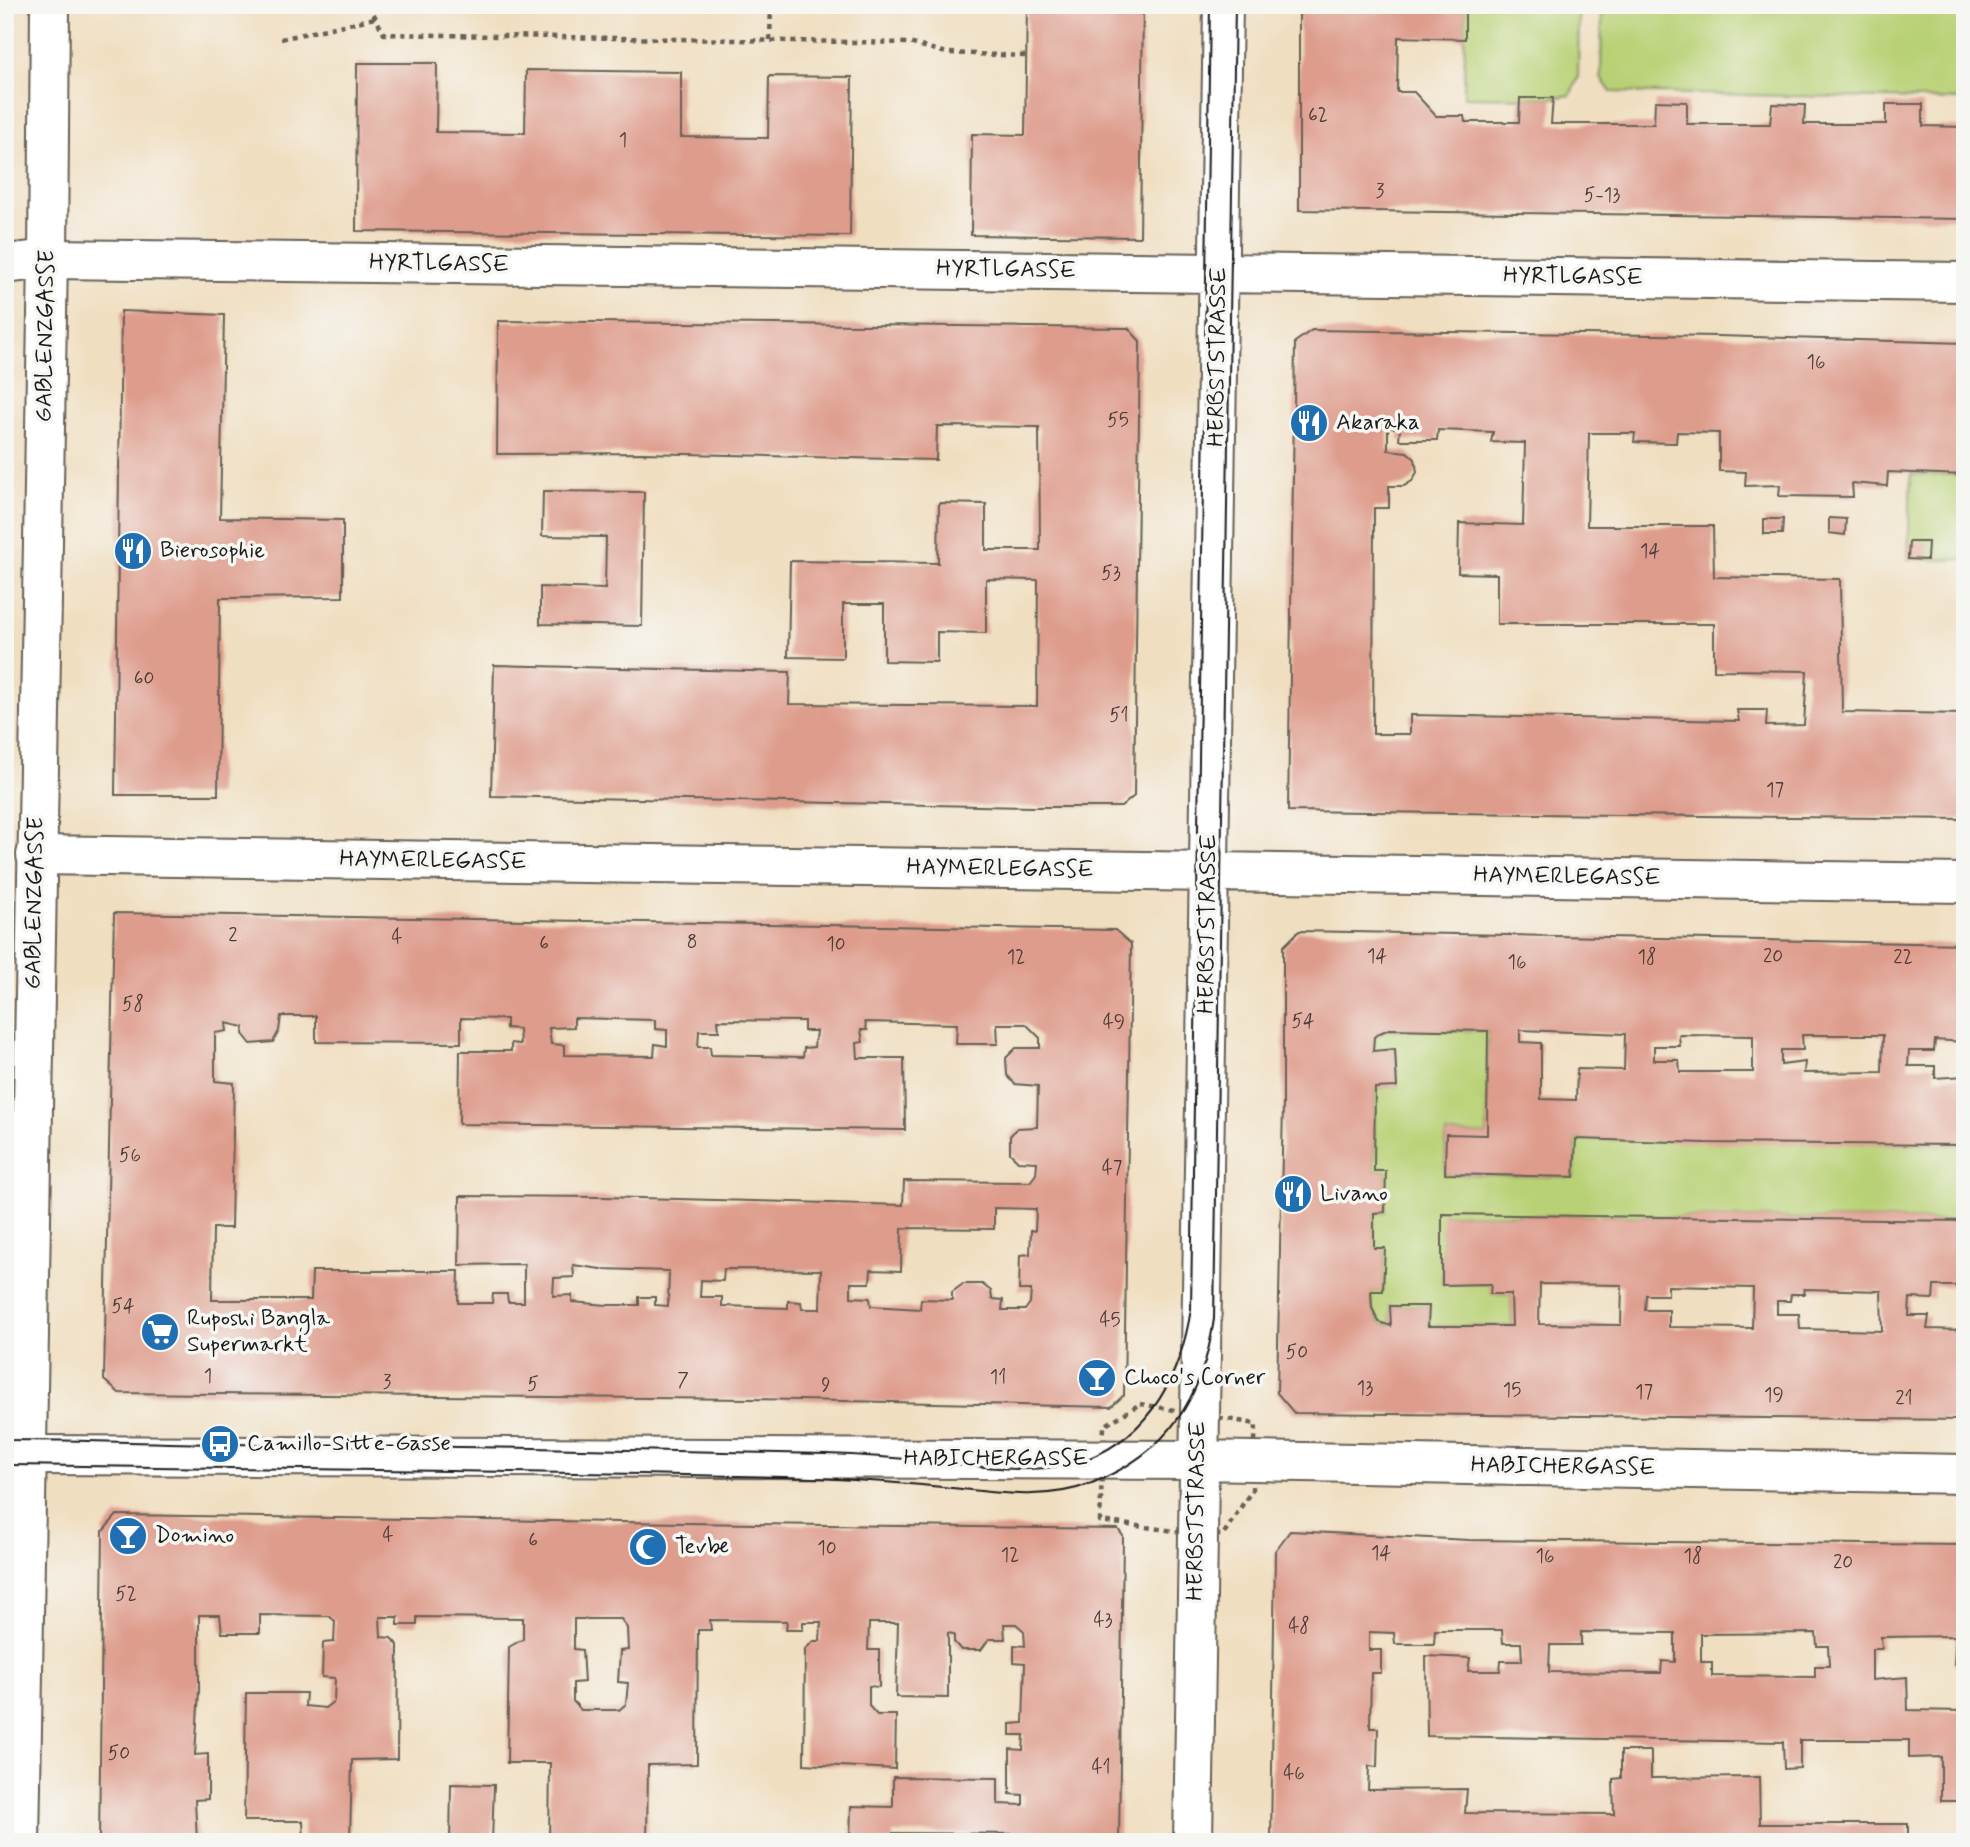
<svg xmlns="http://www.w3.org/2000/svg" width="1970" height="1847" font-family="Mynerve,sans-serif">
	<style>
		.green { fill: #b9d176; stroke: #6a7649; stroke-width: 2 }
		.building { fill: #de9c8c; fill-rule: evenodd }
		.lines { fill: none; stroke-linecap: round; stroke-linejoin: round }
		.street-casing { stroke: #666055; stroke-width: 42 }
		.secondary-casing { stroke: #666055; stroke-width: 42 }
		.path { stroke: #666055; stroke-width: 4.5; stroke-dasharray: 5 5; stroke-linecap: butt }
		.street { stroke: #fff; stroke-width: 38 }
		.secondary { stroke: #fff; stroke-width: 38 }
		.tram { stroke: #1c1c1c; stroke-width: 2 }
		.labels { text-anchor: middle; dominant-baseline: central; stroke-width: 7; stroke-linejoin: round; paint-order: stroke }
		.number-label { font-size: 19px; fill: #4c3c38 }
		.street-label { font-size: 23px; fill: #1c1c1c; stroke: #f6f6f2 }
		.poi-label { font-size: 23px; fill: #1c1c1c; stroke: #f6f6f2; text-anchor: start }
	</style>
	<rect width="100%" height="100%" fill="#f6f6f2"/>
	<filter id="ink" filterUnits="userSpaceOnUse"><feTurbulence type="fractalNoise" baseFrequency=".0143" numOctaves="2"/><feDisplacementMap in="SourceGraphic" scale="14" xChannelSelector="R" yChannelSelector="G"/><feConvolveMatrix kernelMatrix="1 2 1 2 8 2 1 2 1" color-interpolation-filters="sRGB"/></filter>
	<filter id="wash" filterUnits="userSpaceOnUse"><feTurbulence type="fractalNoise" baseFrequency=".00686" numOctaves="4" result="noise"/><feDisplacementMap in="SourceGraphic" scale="28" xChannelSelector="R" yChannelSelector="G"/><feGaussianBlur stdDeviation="1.57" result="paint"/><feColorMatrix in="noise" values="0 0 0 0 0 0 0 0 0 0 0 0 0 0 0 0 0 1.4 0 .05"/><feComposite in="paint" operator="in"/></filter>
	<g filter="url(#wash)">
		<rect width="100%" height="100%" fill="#f0dec0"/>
		<path class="green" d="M1465,5h114l-1,73 -8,17 -17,3 -89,-1z
			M1602,5h363v95l-354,-8 -10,-14z
			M1911,474l54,1v85l-57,-1z
			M1389,1029l99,2 -1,104 -41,-1 -1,40 129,3 2,-38 388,6 -1,76 -520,-7 -1,70h49v10h20l1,32h-84l1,-20h-39l1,20 -12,-4 -7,-14 -1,-17h12l2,-42 -11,-1v-35l11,-1 1,-41h-12l1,-83 22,-2 -2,-37 -22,2 1,-14z"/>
		<g id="blocks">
			<path class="building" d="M1027,5h116l-3,232 -169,-2 1,-101 53,1z
				M1299,5h166v34l-67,-2 -1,55h17l22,24h28l1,6h54l1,-24h33l-2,26h103l1,-23 32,1v22h83l2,-20 33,1 -1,19h82v-20h37v22l42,1v92l-666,-9z
				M357,63h80l-1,69 89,1 1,-63 155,2v65l87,1 1,-62 83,1 -2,159 -494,-5z
				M121,311l103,4 -4,203 123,2v77l-123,1 -2,197h-103z
				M498,321l630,7 12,13 -6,455 -13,11h-89l-541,-11 3,-131 296,7 -1,32 248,2 1,-126 -52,-1v54l-49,-1v30l-53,-1v-57h-41v54l-55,-1 2,-96 148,2 1,-60 47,1v46h54l-1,-123 -102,-1 -1,34 -293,-7 -146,1z
				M1312,330l406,6 247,7v132l-77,-3 -1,14 -35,-3 1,14 -74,-1 1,-11 -35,1 1,-14 -27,-1v-38l-42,-1 -1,11 -42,-1 1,-9h-46l-2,93h126l1,51 126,2 2,133 123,2v105l-677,-8 7,-469zM1388,428h12l-1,12h38l1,-10 55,2 -2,10 34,1 -2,82 -64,-2 -1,50 39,1v50h217v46l93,1 -3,54 -38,1 1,-16h-30l2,11 -329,-6v19h-37l1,-226h15v-22h15l8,-5 5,-9 -2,-13 -8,-7 -19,-2z
				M543,491l101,1 -2,134 -102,-2v-37l65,2 1,-52 -64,-1z
				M1829,518l17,1 -1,16 -16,-2z
				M1764,519h19l-1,15h-18z
				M1909,542h19l-1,18 -19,-1z
				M114,913l1001,17 16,14 -7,451 -13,12 -361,-8 -631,-6 -15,-13zM281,1016h35v26l145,1v-25l45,1v9l13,1 1,15 -9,-1v8h-51l-1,73 446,6 -1,-72h-46l-1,-15 6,-1 -2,-12h6l-2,-8 92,2 -1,20h42l-1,-20h29l14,14v10h-24l-10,10 1,17 8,9 23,2 -1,41 -20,1 -7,8v17l8,8 19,1 -1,12 -6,8 -126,-1 -1,24 -300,-8 -143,-1 -1,69 65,-1v38h-16l-1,-8h-14l-1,9h-34l1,-32h-147l-1,29h-99l1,-72h18l3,-145 -19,-2v-48l12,-2 -1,-8 18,4 -1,7 8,10 22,-2 6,-11zM574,1018l81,2v9l12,1v16l-12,-2 -1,12 -90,-1v-10l-13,-1 -2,-16 25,-1zM718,1020l86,1v10h12l-2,16 -10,1 -1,9 -92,-2 -1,-8h-12l1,-16h20zM994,1208l42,1 -1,22 -4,-1 -1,24 -10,1 -1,35h12l-1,13 -5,7h-23l1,-10 -11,-1 -1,-8 -9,-7h-19l-11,8v8l-31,-1 -1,10 -49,-3 -1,-8 -19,-1v-14h19l1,-13 30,1 1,-43 92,1zM573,1265l28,4 68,2 -1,35 -13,-1v-8h-16v8h-32l-35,-3v-7l-19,1 1,-18 20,-1zM724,1269l97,1 -1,39h-18l-1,-7 -13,-1v7l-66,-2v-9h-22l1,-17 22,1z
				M1299,931l666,13v98l-30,-2 -1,11h-25l-1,15h27v12l30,-2v69l-259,-2 -130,-4 -2,38 -129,-3 1,-40 41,1 1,-104 -99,-2 -9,4 -6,4 -1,14 22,-2 2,38 -22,1 -1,83h12l-1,41 -11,1v35h11l-2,43h-12l1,17 7,14 12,4 -1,-20h39l-1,20h84l-1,-32h-21l1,-10 -49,1v-71l523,7v50h-2l-1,15h-28l-1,13 -23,-1 -1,18h20l-2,13 38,1v90l-671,-7 -17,-20 6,-289v-157zM1520,1030l105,4 -1,36 -47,-1 -1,31 -35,-1v-56l-21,-1zM1679,1035l74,1v36h-73l-1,-12h-25v-14h26zM1802,1035h81l-1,37 -78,1 1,-11 -24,3v-15h22zM1540,1284l82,1 -1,40 -82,-1zM1668,1286l85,2 -1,40 -83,-1v-17h-24l1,-15h22zM1804,1289l77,2 1,40 -82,-2 -1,-15h-22v-13h13l1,-7h14z
				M117,1515l1001,14 5,7 -4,306h-94l1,-8 -133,-1v9h-43l1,-36 42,1v-30l105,1v26l25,1v-10l-13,-1v-45l13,1 1,-15h-14v-11l13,-1 2,-60 -11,-1v-17l11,1 -1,-15 -8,-7h-12l1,15h-16l-8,11h-20l-7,-8v-8l-6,-1v65l-52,-1 2,-74h-29l-1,27h11v37l-10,-1v20l8,9h19l-1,54 -91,-5 1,-115 9,-8h6l1,-19h-18v8h-17l1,-9 -77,-1 1,10h-13l-1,134 -49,1 -1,77h-98l1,-79h-43l2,-116 14,-8v-21l-106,-1v8h-19v-8h-18l1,20 10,1 7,7 -1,114 -45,1 -2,82h-46l-1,-21h-59l2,-128h60l-1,13 20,2 9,-7 1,-23 -13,-1 1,-34 11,-1 1,-21 -6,-5 -69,-1v18h-38l-2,-18h-21v75l-4,65 13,-1v45l-13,1 2,42h-98l4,-311zM574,1619h47l6,9 1,22 -8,1 -2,31 10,1 -2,21 -7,6h-38l-8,-9v-18l11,-1 -2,-32 -8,-1z
				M1290,1531l179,9 496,5v120h-11l2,-29 -75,1 1,12h-10v31l35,-3 1,33 57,1v90h-24v-44l-32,1v-18h-109v28l-16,1 -1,-27 -356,-6 -1,-80 44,2 -2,13h32l1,-10h21l-1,-18h-18l-1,-13h-67l-1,14h-39l-1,-11 -25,-1v18h12v23h-10l-1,55h8l-1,39 -8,-1 -1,24 99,-1 -2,24 149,1 -1,-35 8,-1v-27h30v27l108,-1 1,47h148v18h-637l4,-291zM1581,1632l94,1v29l-13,-1 -1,12 -112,-1 1,-27h31zM1816,1633l1,13h11l1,20h-14v11l-103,-1v-14h-11v-28z
				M451,1784l43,1 -2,57h-42z"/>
		</g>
	</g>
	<g filter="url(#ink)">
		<use href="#blocks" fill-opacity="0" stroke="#666055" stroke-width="2"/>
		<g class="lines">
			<defs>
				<path id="street" d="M5,264l43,-5 1917,23
					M36,855l1929,28
					M27,1455l1171,5 767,14
					M1193,1842l30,-1837"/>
				<path id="secondary" d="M20,1842l28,-1583 2,-254"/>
			</defs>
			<use href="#street" class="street-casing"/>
			<use href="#secondary" class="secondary-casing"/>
			<path class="path" d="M369,5l15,29 525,9 38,10 79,3
				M281,39l94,-21
				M770,40l1,-35
				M1140,1404l116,20 -4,66 -29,45 -26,-1 -97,-13 4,-95z"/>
			<use href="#street" class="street"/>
			<use href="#secondary" class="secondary"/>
			<path class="tram" d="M5,1440c75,0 150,3 225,4 199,2 397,5 596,10 37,1 73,4 109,8 49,4 105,15 152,-3 65,-25 94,-86 104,-150l19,-1304
				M5,1465c149,1 298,4 446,6 120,2 241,3 361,7 44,1 87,5 131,9 49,5 101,15 149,-4 76,-30 111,-85 122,-164l21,-1314"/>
		</g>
	</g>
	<defs>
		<symbol id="restaurant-disc" viewBox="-11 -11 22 22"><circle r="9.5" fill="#1f6fb2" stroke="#f6f6f2"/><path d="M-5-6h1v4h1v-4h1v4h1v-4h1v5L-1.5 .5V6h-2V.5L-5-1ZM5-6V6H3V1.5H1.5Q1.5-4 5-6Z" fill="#fff"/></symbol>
		<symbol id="supermarket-disc" viewBox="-11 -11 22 22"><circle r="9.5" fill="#1f6fb2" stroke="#f6f6f2"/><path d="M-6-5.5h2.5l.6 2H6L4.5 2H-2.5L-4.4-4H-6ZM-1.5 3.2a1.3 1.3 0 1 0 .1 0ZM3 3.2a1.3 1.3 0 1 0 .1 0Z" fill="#fff"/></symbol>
		<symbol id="bar-disc" viewBox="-11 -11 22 22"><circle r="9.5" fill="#1f6fb2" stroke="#f6f6f2"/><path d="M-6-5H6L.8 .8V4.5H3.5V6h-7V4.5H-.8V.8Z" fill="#fff"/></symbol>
		<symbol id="bus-disc" viewBox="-11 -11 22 22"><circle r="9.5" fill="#1f6fb2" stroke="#f6f6f2"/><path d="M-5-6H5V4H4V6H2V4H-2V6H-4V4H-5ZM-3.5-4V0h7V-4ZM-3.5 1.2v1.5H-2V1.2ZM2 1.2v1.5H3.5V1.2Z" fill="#fff"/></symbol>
		<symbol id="mosque-disc" viewBox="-11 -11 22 22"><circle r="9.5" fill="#1f6fb2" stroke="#f6f6f2"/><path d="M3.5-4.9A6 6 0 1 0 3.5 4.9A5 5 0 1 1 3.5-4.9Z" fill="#fff"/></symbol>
	</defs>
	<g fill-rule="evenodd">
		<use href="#restaurant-disc" x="1287" y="401" width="44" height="44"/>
		<use href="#restaurant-disc" x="111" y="529" width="44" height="44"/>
		<use href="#restaurant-disc" x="1271" y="1172" width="44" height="44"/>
		<use href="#supermarket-disc" x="138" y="1310" width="44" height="44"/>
		<use href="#bar-disc" x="1075" y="1356" width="44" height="44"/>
		<use href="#bus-disc" x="198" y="1422" width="44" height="44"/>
		<use href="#bar-disc" x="106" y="1514" width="44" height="44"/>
		<use href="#mosque-disc" x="626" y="1525" width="44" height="44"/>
	</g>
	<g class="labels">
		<g class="number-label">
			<text x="1318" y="115">62</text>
			<text x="623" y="140">1</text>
			<text x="1380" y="191">3</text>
			<text x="1602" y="195">5-13</text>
			<text x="1816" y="362">16</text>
			<text x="1118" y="420">55</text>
			<text x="1650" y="551">14</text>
			<text x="1111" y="573">53</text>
			<text x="144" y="678">60</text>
			<text x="1119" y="715">51</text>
			<text x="1775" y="790">17</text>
			<text x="233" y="935">2</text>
			<text x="397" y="937">4</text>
			<text x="692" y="942">8</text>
			<text x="544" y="943">6</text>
			<text x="836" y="944">10</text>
			<text x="1377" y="956">14</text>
			<text x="1773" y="956">20</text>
			<text x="1016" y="957">12</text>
			<text x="1647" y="957">18</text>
			<text x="1903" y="957">22</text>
			<text x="1517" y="962">16</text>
			<text x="133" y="1004">58</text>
			<text x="1303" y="1021">54</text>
			<text x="1114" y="1022">49</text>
			<text x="130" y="1155">56</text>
			<text x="1112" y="1168">47</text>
			<text x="123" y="1306">54</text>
			<text x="1110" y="1320">45</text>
			<text x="1297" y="1352">50</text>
			<text x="208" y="1376">1</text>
			<text x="998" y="1377">11</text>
			<text x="683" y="1380">7</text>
			<text x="387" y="1382">3</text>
			<text x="533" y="1384">5</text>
			<text x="826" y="1385">9</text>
			<text x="1365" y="1388">13</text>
			<text x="1512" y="1390">15</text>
			<text x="1644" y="1392">17</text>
			<text x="1774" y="1395">19</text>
			<text x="1904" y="1398">21</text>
			<text x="388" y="1535">4</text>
			<text x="533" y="1540">6</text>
			<text x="827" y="1548">10</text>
			<text x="1381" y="1553">14</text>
			<text x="1010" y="1555">12</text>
			<text x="1545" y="1556">16</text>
			<text x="1693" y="1556">18</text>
			<text x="1843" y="1562">20</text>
			<text x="126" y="1594">52</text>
			<text x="1103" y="1620">43</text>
			<text x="1299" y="1626">48</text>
			<text x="119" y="1753">50</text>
			<text x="1101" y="1767">41</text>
			<text x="1294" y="1773">46</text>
		</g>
		<g class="street-label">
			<text transform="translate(439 264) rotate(1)">HYRTLGASSE</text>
			<text transform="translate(1006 270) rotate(1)">HYRTLGASSE</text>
			<text transform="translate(1573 277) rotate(1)">HYRTLGASSE</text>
			<text transform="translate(46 336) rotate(-89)">GABLENZGASSE</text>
			<text transform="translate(1218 357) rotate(-89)">HERBSTSTRASSE</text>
			<text transform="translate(433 861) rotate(1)">HAYMERLEGASSE</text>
			<text transform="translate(1000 869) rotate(1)">HAYMERLEGASSE</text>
			<text transform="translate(1567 877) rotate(1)">HAYMERLEGASSE</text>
			<text transform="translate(35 903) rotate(-89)">GABLENZGASSE</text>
			<text transform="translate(1208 924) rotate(-89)">HERBSTSTRASSE</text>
			<text x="996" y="1459">HABICHERGASSE</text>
			<text transform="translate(1563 1467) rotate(1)">HABICHERGASSE</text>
			<text transform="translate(1197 1511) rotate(-89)">HERBSTSTRASSE</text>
		</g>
		<g class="poi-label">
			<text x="1336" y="423">Akaraka</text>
			<text x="160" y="551">Bierosophie</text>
			<text x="1320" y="1194">Livano</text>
			<text x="187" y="1319">Ruposhi Bangla<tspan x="187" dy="26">Supermarkt</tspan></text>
			<text x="1124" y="1378">Choco's Corner</text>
			<text x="247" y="1444">Camillo-Sitte-Gasse</text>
			<text x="155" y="1536">Domino</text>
			<text x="675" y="1547">Tevbe</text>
		</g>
	</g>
	<rect width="1970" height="1847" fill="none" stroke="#f6f6f2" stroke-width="28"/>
</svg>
